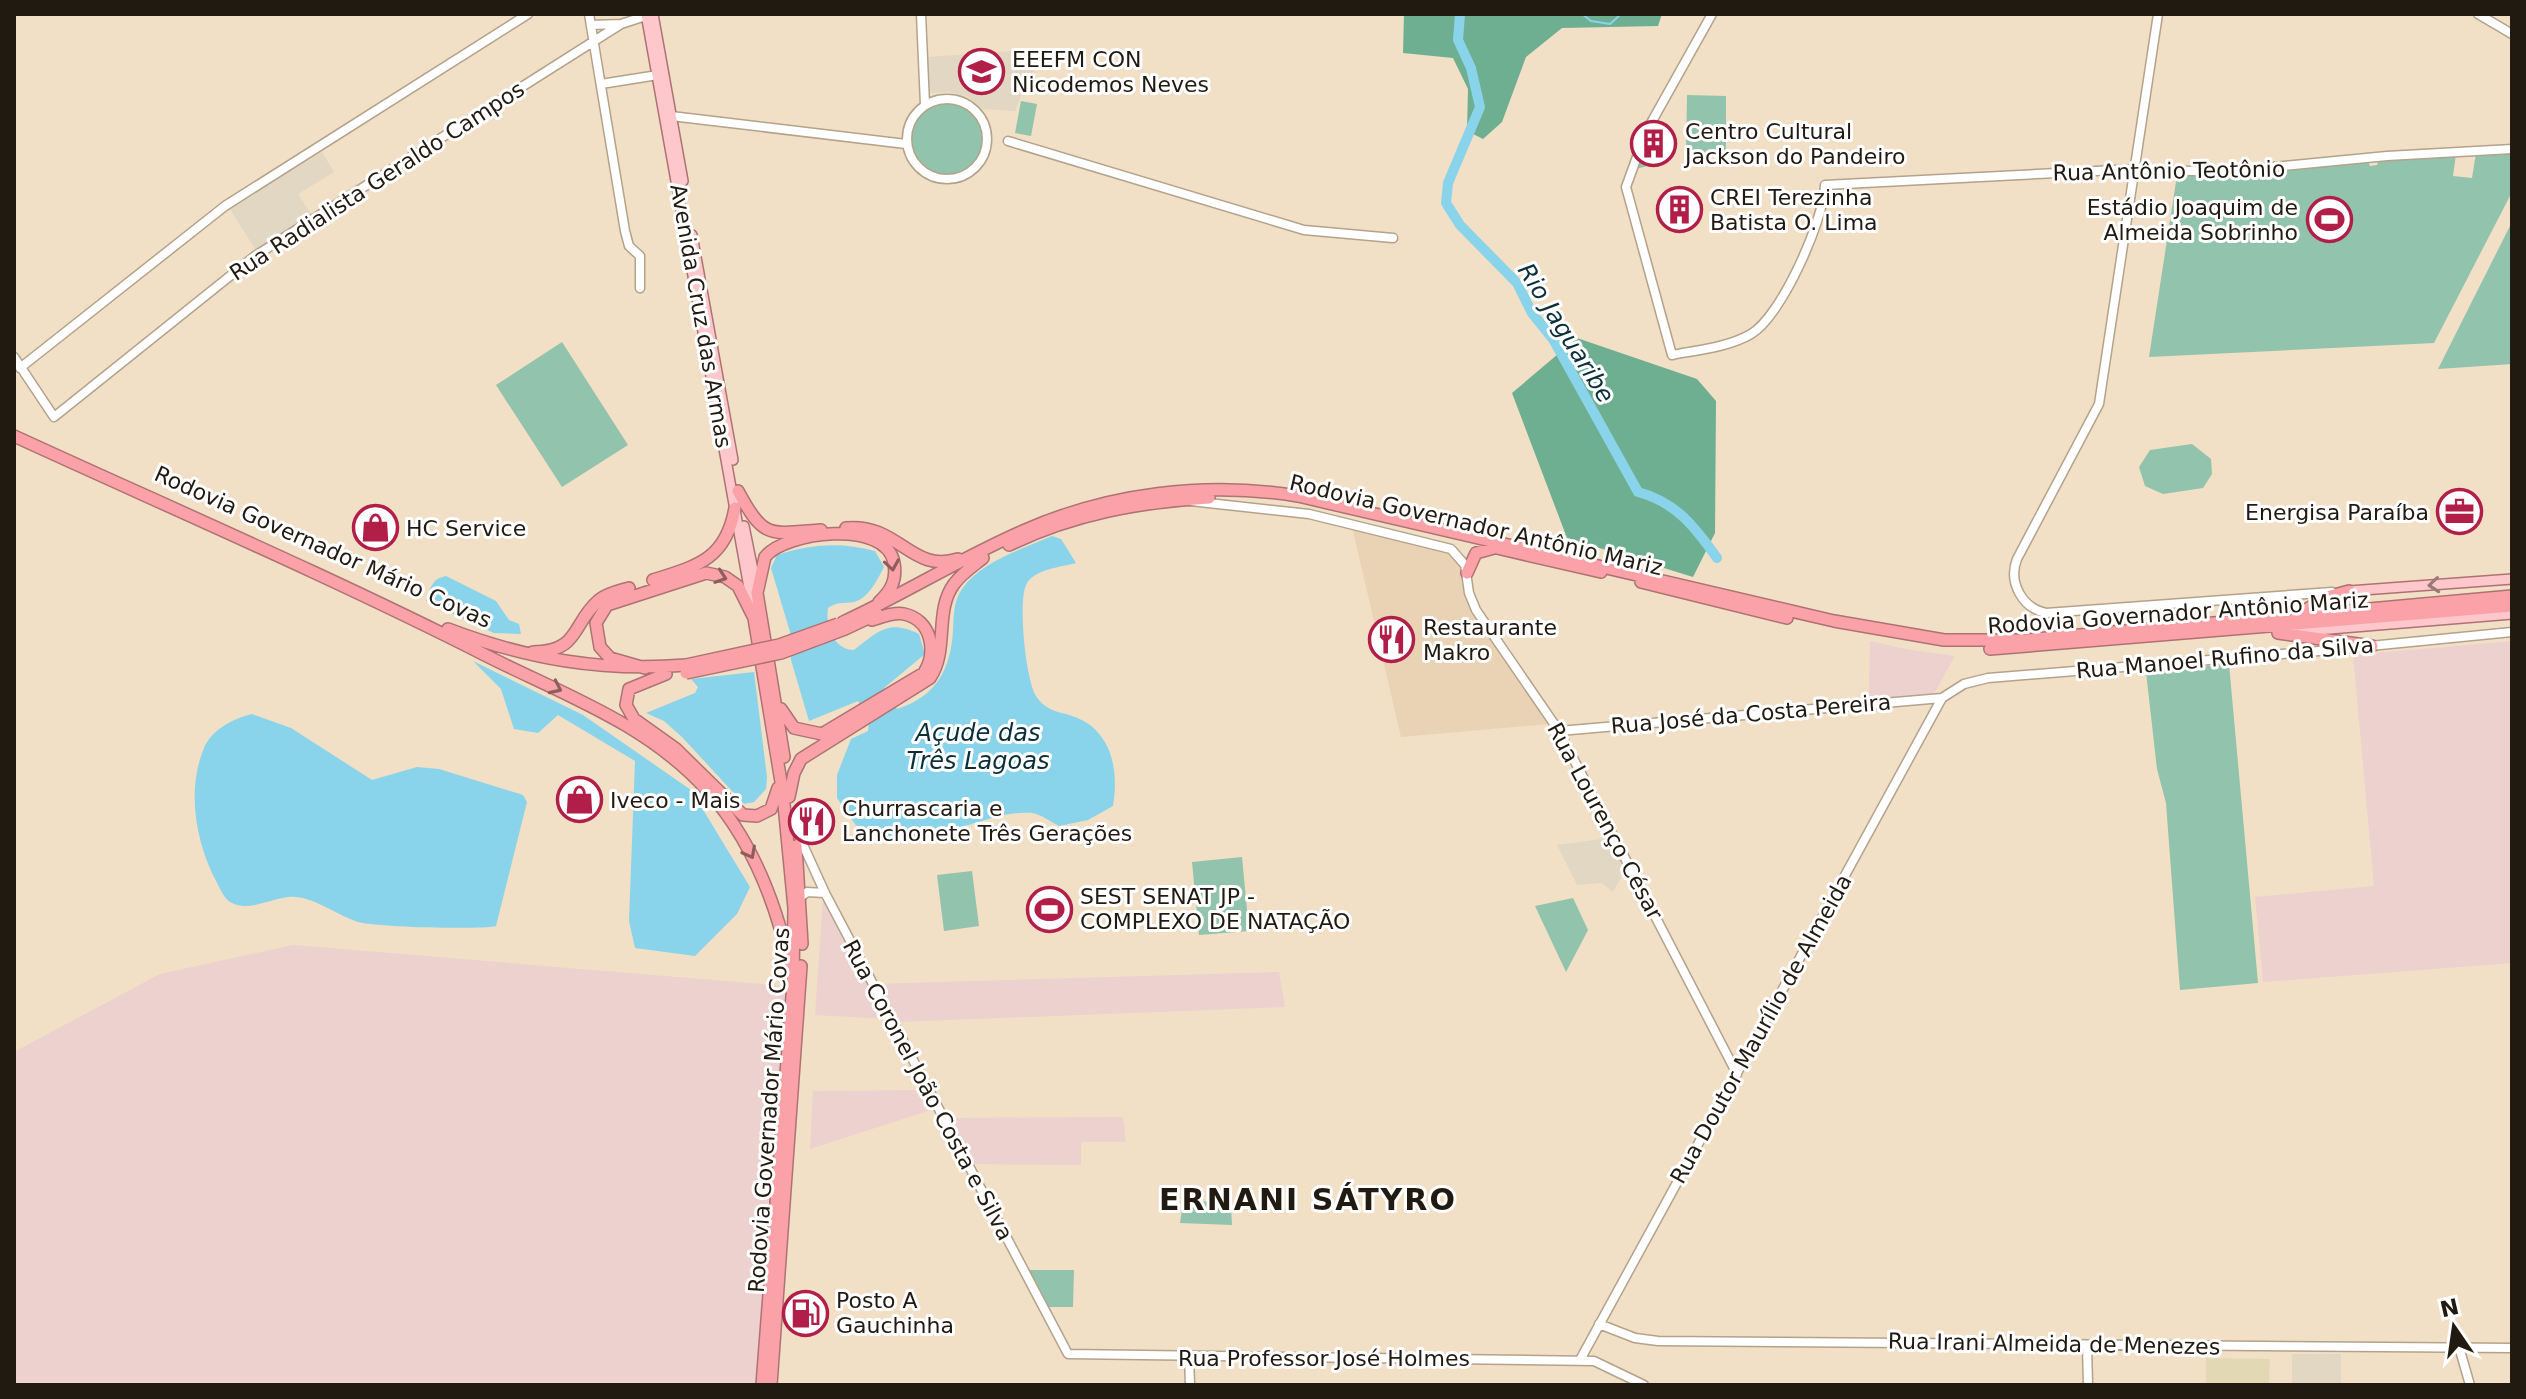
<svg xmlns="http://www.w3.org/2000/svg" width="2526" height="1399" font-family="'DejaVu Sans',sans-serif">
	<style>
		.built { fill: #e9d3b4 }
		.industrial { fill: #ecd1cf }
		.education { fill: #e1d7c3 }
		.green { fill: #92c3ac }
		.forest { fill: #6eaf92 }
		.sand { fill: #e2d9b4 }
		.water { fill: #89d4ea }
		.lines { fill: none; stroke-linecap: round; stroke-linejoin: round }
		.stream { stroke: #89d4ea; stroke-width: 2 }
		.river { stroke: #89d4ea; stroke-width: 10 }
		.secondary-casing { stroke: #b3a38b; stroke-width: 11 }
		.primary-casing { stroke: #ae7274; stroke-width: 12 }
		.highway-casing { stroke: #ae7274; stroke-width: 14 }
		.secondary { stroke: #fff; stroke-width: 8 }
		.primary { stroke: #fdc7cb; stroke-width: 9 }
		.highway { stroke: #fba2a9; stroke-width: 11 }
		.highway-bridge-casing { stroke: #ae7274; stroke-width: 14; stroke-linecap: butt }
		.highway-bridge { stroke: #fba2a9; stroke-width: 11 }
		.oneway { stroke: #8e5e5d }
		.oneway2 { stroke: #9a7977 }
		.labels { text-anchor: middle; dominant-baseline: central; stroke-width: 6; stroke-linejoin: round; paint-order: stroke }
		.poi-label { font-size: 22px; fill: #201a11; stroke: #fff; text-anchor: start }
		.street-label { font-size: 22px; fill: #201a11; stroke: #fff }
		.water-label { font-size: 24px; font-style: italic; fill: #0a2f39; stroke: #fff }
		.district-label { font-size: 30px; font-weight: bold; letter-spacing: 2px; fill: #201a11; stroke: #fff }
	</style>
	<rect width="100%" height="100%" fill="#f1dfc6"/>
	<path class="built" d="M1352,527l97,24 11,9 8,45 82,119 -149,13z"/>
	<path class="industrial" d="M1870,641l35,8 50,7 -20,36 -9,7 -57,-2z
		M2512,641v322l-249,19 -8,-85 119,-11 -21,-231z
		M823,899l63,120 -71,-4z
		M293,945l480,40 22,5 -28,395h-753v-333l146,-78z
		M1279,972l6,35 -388,15 -22,-38z
		M924,1090l10,19 -124,40 3,-58z
		M1123,1117l3,25h-45v23l-110,-1v-10l-4,-9 -6,1 -9,-28z"/>
	<path class="education" d="M1030,50l7,35 -12,1 -10,25 -32,-2 -16,-13 -19,-4 -21,1 1,-36z
		M322,152l12,20 -36,22 13,20 -56,35 -25,-40z
		M1609,838l16,32 -12,22 -11,-9 -25,2 -20,-40z
		M2292,1354h49v31h-49z"/>
	<path class="green" d="M1687,95l39,1v58l-40,-1z
		M1021,101l16,3 -6,32 -16,-3z
		M911 139a36 36 0 1 1 72 0a36 36 0 1 1-72 0Z
		M1647,132l9,32 -25,6z
		M2512,151v41l-78,151 -285,14 28,-182 87,-3 103,-13 3,7 7,-1 2,-5h20l3,-4 54,-2 -3,22 19,2 4,-25z
		M2512,222v142l-74,5z
		M562,342l66,103 -66,42 -66,-102z
		M2192,444l19,15 1,15 -9,14 -40,6 -18,-8 -6,-19 11,-17z
		M2229,664l29,319 -78,7 -14,-187 -9,-34 -11,-97z
		M1242,857l7,74 -50,4 -7,-73z
		M972,871l7,55 -35,5 -7,-56z
		M1573,898l15,32 -22,42 -31,-66z
		M1222,1201l9,6 1,18 -52,-2 3,-21z
		M1029,1270h45l-1,37h-28z"/>
	<path class="forest" d="M1404,14h258l-4,12 -96,2 -36,29 -24,65 -19,17 -16,-8 1,-42 -15,-31 -50,-5z
		M1577,338l120,41 19,22 -1,132 -22,44 -126,-39 -55,-145z"/>
	<path class="sand" d="M2206,1358l64,1 -1,26h-63z"/>
	<path class="water" d="M1052,536l9,3 15,24c-15,4 -40,6 -49,20 -10,16 -1,98 9,113 10,15 21,15 36,20 40,13 47,54 41,90l-25,14 -29,6c-8,-4 -18,-12 -27,-13 -49,-5 -123,49 -168,19 -11,-7 -20,-24 -27,-34v-23l14,-36 17,-8 1,-8 -11,-22 -49,20 -18,-61 -1,-28 -19,-64 6,-13c35,-11 63,-13 98,-4l9,16c-7,13 -15,31 -30,35 -11,2 -16,-1 -26,6 -3,18 6,42 26,42 25,-19 34,-31 65,-16l6,20 -41,34 13,21c39,-12 54,-40 56,-79 1,-14 0,-28 9,-41 19,-28 61,-40 90,-53z
		M446,576l50,25 13,19 10,4 2,10 -27,-1 -68,-32c5,-13 5,-22 20,-25z
		M473,661l110,54 108,75 59,97 -13,27 -42,42 -60,-8 -6,-27 6,-160 -77,-46 -20,18 -24,-4 -13,-40z
		M754,672l13,105 -1,12 -12,13 -10,2 -62,-67 -18,-16 -18,-8 49,-20 3,-6 -7,-8z
		M252,714l39,14 81,52 45,-13 22,2 84,26 4,7 -31,124c-14,4 -123,1 -138,-4 -21,-7 -41,-23 -62,-25 -20,-2 -47,17 -66,5 -6,-4 -9,-12 -13,-19 -21,-39 -31,-92 -13,-135 8,-19 29,-29 48,-34z"/>
	<g class="lines">
		<path class="stream" d="M1582,14l9,7 19,3 10,-9"/>
		<path class="river" d="M1460,14l-2,26 13,28 9,39 -32,76 -2,20 14,22 57,58 15,30 21,26 85,153c38,10 57,35 79,66"/>
		<defs>
			<path id="secondary" d="M589,14l36,217 4,15 11,10v32
				M921,14l4,91
				M1712,14l-66,118 -20,55 46,168c26,-5 57,-8 79,-21 30,-17 73,-114 74,-149l310,-16 87,3 165,-16 125,-7
				M2158,14l-59,390 -82,155c-9,23 5,49 29,54l286,-21
				M2478,14l34,20
				M591,25l30,-1
				M601,84l63,-10
				M907 139a40 40 0 1 1 80 0a40 40 0 1 1-80 0Z
				M671,116l235,28
				M1008,141l296,89 89,8
				M14,357l40,60 201,-161 366,-232 31,-10
				M20,368l205,-162 303,-192
				M1190,501l119,13 142,35 14,16 4,28 7,17 83,121 178,343
				M2370,646l142,-14
				M1559,731l383,-33
				M793,823l32,70 243,461 526,7 50,24
				M801,897l6,-5 18,1
				M1599,1324l36,14 23,3 854,7
				M2087,1345l1,40
				M2459,1347l11,38
				M1189,1357l1,28
				M1580,1360l362,-662 22,-14 24,-6 368,-30"/>
			<path id="primary" d="M646,14l107,596
				M653,14l30,167
				M692,235l41,225
				M744,526l13,64
				M2349,591l163,-12
				M2293,632l219,-18"/>
			<path id="highway" d="M14,436c157,72 317,141 471,219 77,39 161,68 221,134 46,50 70,113 84,178
				M738,491c26,48 30,43 83,39
				M846,528c53,-5 65,46 112,31
				M1009,545c64,-31 130,-43 200,-47
				M1497,548l104,24
				M1467,573l9,-20 18,-5
				M653,580c45,-14 73,-21 82,-72
				M1641,582l146,36
				M2304,611l23,-14 22,-6
				M843,622c61,-28 118,-64 180,-91 85,-38 183,-50 275,-35l536,125 110,19h81l487,-44
				M448,629c79,30 154,43 238,36
				M845,629l32,-15
				M2278,633l94,13
				M1990,649l522,-43
				M533,652c47,0 39,-29 66,-52 9,-7 20,-9 30,-12
				M645,668l-35,-10 -10,-11 -4,-24 11,-18 99,-32 19,4 13,9 16,32 29,176 11,114 -1,75 -31,402
				M666,674l-37,15 -3,16 8,14 42,30 67,66 14,1 14,-7 7,-21
				M781,709l13,19 28,6 102,-61c13,-21 8,-53 -20,-59 -10,-2 -22,3 -32,6
				M784,757l-27,-164 8,-36c19,-25 121,-39 129,6 3,17 -3,28 -15,39
				M789,797l5,-24 7,-14 129,-81c19,-28 4,-67 24,-94 7,-10 19,-18 29,-26
				M796,846l6,98
				M771,1385l30,-419"/>
		</defs>
		<use href="#secondary" class="secondary-casing"/>
		<use href="#primary" class="primary-casing"/>
		<use href="#highway" class="highway-casing"/>
		<use href="#secondary" class="secondary"/>
		<use href="#primary" class="primary"/>
		<use href="#highway" class="highway"/>
		<defs>
			<path id="highway-bridge" d="M686,665l93,-20 59,-21
				M686,673l95,-20 64,-24"/>
		</defs>
		<use href="#highway-bridge" class="highway-bridge-casing"/>
		<use href="#highway-bridge" class="highway-bridge"/>
	</g>
	<defs><path id="oneway-chevron" d="M-2-3.5L2.5 0L-2 3.5" fill="none" stroke-width="1.6" stroke-linecap="round" stroke-linejoin="round" transform="scale(2)"/></defs>
	<g class="oneway">
		<use href="#oneway-chevron" transform="translate(892 565) rotate(81)"/>
		<use href="#oneway-chevron" transform="translate(721 577) rotate(19)"/>
		<use href="#oneway-chevron" transform="translate(556 688) rotate(25)"/>
		<use href="#oneway-chevron" transform="translate(750 853) rotate(62)"/>
	</g>
	<use class="oneway2" href="#oneway-chevron" transform="translate(2434 585) rotate(175)"/>
	<defs>
		<symbol id="school-ring" viewBox="-11 -11 22 22"><circle r="9.5" fill="#fff" stroke="#b11f49" stroke-width="1.5"/><path d="M0-5L7-2L0 1L-7-2ZM-4 1L0 2.5L4 1V4Q0 6-4 4Z" fill="#b11f49"/></symbol>
		<symbol id="building-ring" viewBox="-11 -11 22 22"><circle r="9.5" fill="#fff" stroke="#b11f49" stroke-width="1.5"/><path d="M-4-6H4V6H1V3H-1V6H-4ZM-2.5-4.3h1.7v1.8h-1.7ZM.8-4.3h1.7v1.8H.8ZM-2.5-1h1.7V.8h-1.7ZM.8-1h1.7V.8H.8Z" fill="#b11f49"/></symbol>
		<symbol id="stadium-ring" viewBox="-11 -11 22 22"><circle r="9.5" fill="#fff" stroke="#b11f49" stroke-width="1.5"/><path d="M0-5a6.5 5 0 1 0 0 10a6.5 5 0 1 0 0-10ZM-3.5-1.8h7v3.6h-7Z" fill="#b11f49"/></symbol>
		<symbol id="office-ring" viewBox="-11 -11 22 22"><circle r="9.5" fill="#fff" stroke="#b11f49" stroke-width="1.5"/><path d="M-6-3h4V-5.5h4V-3h4V5H-6ZM-1-4.5V-3h2v-1.5ZM-6 0V1H6V0Z" fill="#b11f49"/></symbol>
		<symbol id="shop-ring" viewBox="-11 -11 22 22"><circle r="9.5" fill="#fff" stroke="#b11f49" stroke-width="1.5"/><path d="M-5-2.5h2.3a2.7 3.5 0 0 1 5.4 0H5L5.5 6h-11ZM-1.5-2.5h3a1.5 2.3 0 0 0-3 0Z" fill="#b11f49"/></symbol>
		<symbol id="restaurant-ring" viewBox="-11 -11 22 22"><circle r="9.5" fill="#fff" stroke="#b11f49" stroke-width="1.5"/><path d="M-5-6h1v4h1v-4h1v4h1v-4h1v5L-1.5 .5V6h-2V.5L-5-1ZM5-6V6H3V1.5H1.5Q1.5-4 5-6Z" fill="#b11f49"/></symbol>
		<symbol id="fuel-ring" viewBox="-11 -11 22 22"><circle r="9.5" fill="#fff" stroke="#b11f49" stroke-width="1.5"/><path d="M-5.5-6h7V0h2V4h1.3V-2.5L3-4.5l.8-.8L6-3V5H2.5V1h-1V6h-7ZM-4.2-4.7v3.2H.2V-4.7Z" fill="#b11f49"/></symbol>
	</defs>
	<g fill-rule="evenodd">
		<use href="#school-ring" x="956" y="46" width="51" height="51"/>
		<use href="#building-ring" x="1628" y="118" width="51" height="51"/>
		<use href="#building-ring" x="1654" y="184" width="51" height="51"/>
		<use href="#stadium-ring" x="2304" y="194" width="51" height="51"/>
		<use href="#office-ring" x="2434" y="486" width="51" height="51"/>
		<use href="#shop-ring" x="350" y="502" width="51" height="51"/>
		<use href="#restaurant-ring" x="1366" y="614" width="51" height="51"/>
		<use href="#shop-ring" x="554" y="774" width="51" height="51"/>
		<use href="#restaurant-ring" x="786" y="796" width="51" height="51"/>
		<use href="#stadium-ring" x="1024" y="884" width="51" height="51"/>
		<use href="#fuel-ring" x="780" y="1288" width="51" height="51"/>
	</g>
	<g class="labels">
		<g class="poi-label">
			<text x="1012" y="59">EEEFM CON<tspan x="1012" dy="25">Nicodemos Neves</tspan></text>
			<text x="1685" y="131">Centro Cultural<tspan x="1685" dy="25">Jackson do Pandeiro</tspan></text>
			<text x="1710" y="197">CREI Terezinha<tspan x="1710" dy="25">Batista O. Lima</tspan></text>
			<text x="2298" y="207" text-anchor="end">Estádio Joaquim de<tspan x="2298" dy="25">Almeida Sobrinho</tspan></text>
			<text x="2429" y="512" text-anchor="end">Energisa Paraíba</text>
			<text x="406" y="528">HC Service</text>
			<text x="1423" y="627">Restaurante<tspan x="1423" dy="25">Makro</tspan></text>
			<text x="610" y="800">Iveco - Mais</text>
			<text x="842" y="808">Churrascaria e<tspan x="842" dy="25">Lanchonete Três Gerações</tspan></text>
			<text x="1080" y="896">SEST SENAT JP -<tspan x="1080" dy="25">COMPLEXO DE NATAÇÃO</tspan></text>
			<text x="836" y="1300">Posto A<tspan x="836" dy="25">Gauchinha</tspan></text>
		</g>
		<g class="street-label">
			<text transform="translate(2169 171) rotate(-1)">Rua Antônio Teotônio</text>
			<text transform="translate(377 181) rotate(-33)">Rua Radialista Geraldo Campos</text>
			<text transform="translate(701 316) rotate(80)">Avenida Cruz das Armas</text>
			<text transform="translate(1476 525) rotate(13)">Rodovia Governador Antônio Mariz</text>
			<text transform="translate(323 547) rotate(24)">Rodovia Governador Mário Covas</text>
			<text transform="translate(2178 613) rotate(-4)">Rodovia Governador Antônio Mariz</text>
			<text transform="translate(2225 658) rotate(-5)">Rua Manoel Rufino da Silva</text>
			<text transform="translate(1751 714) rotate(-5)">Rua José da Costa Pereira</text>
			<text transform="translate(1605 821) rotate(62)">Rua Lourenço César</text>
			<text transform="translate(1761 1029) rotate(-61)">Rua Doutor Maurílio de Almeida</text>
			<text transform="translate(928 1090) rotate(62)">Rua Coronel João Costa e Silva</text>
			<text transform="translate(769 1110) rotate(-86)">Rodovia Governador Mário Covas</text>
			<text transform="translate(2054 1344) rotate(1)">Rua Irani Almeida de Menezes</text>
			<text x="1324" y="1358">Rua Professor José Holmes</text>
		</g>
		<g class="water-label">
			<text transform="translate(1566 333) rotate(58)">Rio Jaguaribe</text>
			<text x="978" y="733">Açude das<tspan x="978" dy="28">Três Lagoas</tspan></text>
		</g>
		<g class="district-label">
			<text x="1308" y="1199">ERNANI SÁTYRO</text>
		</g>
	</g>
	<rect width="2526" height="1399" fill="none" stroke="#201a11" stroke-width="32"/>
	<g transform="translate(2454 1327) rotate(347)" stroke="#ffffff" stroke-width="6" paint-order="stroke">
	<path d="M0-6L14 30L0 20L-14 30Z" fill="#201a11"/>
	<text y="-12" font-size="22" font-weight="bold" text-anchor="middle" fill="#201a11">N</text>
	</g>
</svg>
